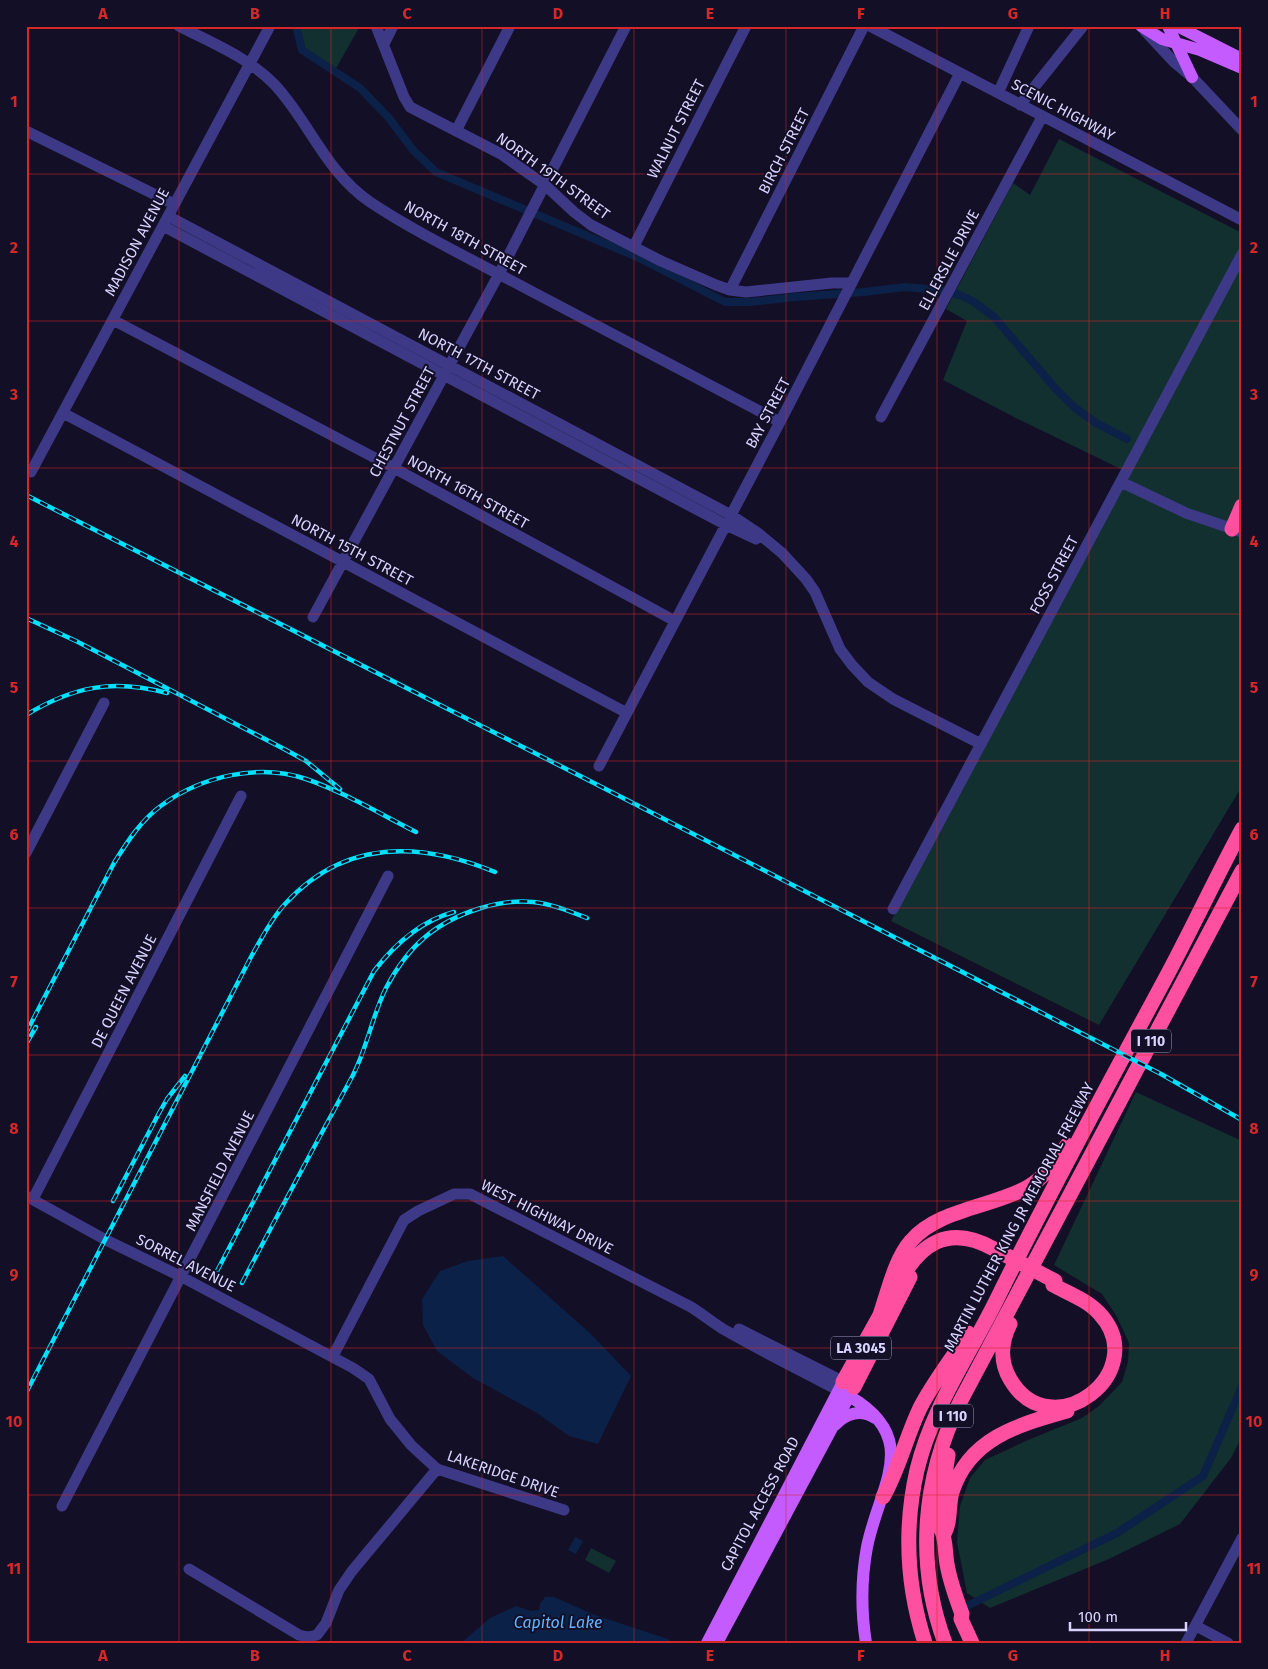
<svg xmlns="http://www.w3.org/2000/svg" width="1268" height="1669" font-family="'Fira Sans',sans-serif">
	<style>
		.green { fill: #12302f }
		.water { fill: #0b2148 }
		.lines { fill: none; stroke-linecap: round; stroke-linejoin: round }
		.canal { stroke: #0b2148; stroke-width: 8 }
		.minor { stroke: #3d3986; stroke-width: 11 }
		.major { stroke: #c45bff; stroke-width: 12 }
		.highway { stroke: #ff4fa0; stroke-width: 15 }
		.rail-casing { stroke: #00e1ff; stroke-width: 4.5 }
		.rail { stroke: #130f26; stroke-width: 2.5; stroke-dasharray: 8; stroke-linecap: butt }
		.highway-bridge { stroke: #ff4fa0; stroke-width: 15 }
		.grid { fill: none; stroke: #d62828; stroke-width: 1; stroke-opacity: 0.55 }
		.labels { text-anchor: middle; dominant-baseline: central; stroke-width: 4; stroke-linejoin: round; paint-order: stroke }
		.shield { fill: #130f26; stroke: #9e99be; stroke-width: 1 }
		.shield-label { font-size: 14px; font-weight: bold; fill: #d9d4ff }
		.street-label { font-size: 15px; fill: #d9d4ff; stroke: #130f26 }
		.water-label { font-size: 16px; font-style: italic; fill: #62b4ff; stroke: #130f26 }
		.neatline { fill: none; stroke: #d62828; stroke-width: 2 }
		.grid-label { font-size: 16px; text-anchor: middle; font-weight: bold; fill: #d62828 }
	</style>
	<rect width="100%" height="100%" fill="#130f26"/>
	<path class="green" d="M296,26h64l-26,46 -32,-22z
		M1059,139l183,94v553l-143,239 -208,-104 238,-448 -113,-55 -73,-38 24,-59 -21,-12 67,-126 17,12z
		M1136,1092l106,49v295l-11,22 -51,66 -71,35 -119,49 -23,-15 -10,-51 3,-36 10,-28 15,-18 43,-20 54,-22 17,-12 23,-24 6,-20 1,-19 -12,-26 -15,-23 -48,-29z
		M591,1548l25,13 -7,12 -24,-13z"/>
	<path class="water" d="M503,1256l88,78 40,42 -33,68 -29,-8 -32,-23 -64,-35 -36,-27 -14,-26 -1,-26 18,-28 28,-10z
		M575,1537l8,4 -7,13 -8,-4z
		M545,1597h9l41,18 73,24 6,4h-213l29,-25 26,-12 15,5 8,-1 1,-6z"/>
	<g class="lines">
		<path class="canal" d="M296,26l6,24 58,38 29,30 24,32 23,22 201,85 88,45h25l45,-5 69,-5 41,-5 34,3 21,5 14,7 20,15 61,71 20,20 21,15 31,16
			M969,1605l148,-72 86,-57 39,-90"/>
		<path class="minor" d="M179,26c33,17 69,31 96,59 35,38 50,86 95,117 48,32 107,60 159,88 84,44 167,88 251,132
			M376,26l28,71 6,10 91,47 44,31 29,27 17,13 70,36 55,24 14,5 16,2 86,-9h20
			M870,26l372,194
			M1145,31l29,31 18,15 50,53
			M384,44l9,-18
			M998,93l31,-67
			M1020,105l63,-79
			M26,131l148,73
			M456,131l54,-105
			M168,216l563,299 27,18 24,20 24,26 9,13 25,57 12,16 16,17 25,17 88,45
			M163,226l563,299 30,14
			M634,246l112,-220
			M730,290l134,-264
			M113,320l281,148 281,153
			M63,413l564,300
			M881,417l161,-300
			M31,472l239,-446
			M1121,482l65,31 56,19
			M313,617l186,-343 127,-248
			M599,766l181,-344 180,-349
			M26,853l78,-150
			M893,909l349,-655
			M26,1196l80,44 76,37 171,91 16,11 21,40 21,26 26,24 127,41
			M33,1199l208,-403
			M739,1329l111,56
			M333,1356l71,-136 14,-9 36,-17h16l221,113c11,7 21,15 32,22 40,23 81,43 122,65
			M62,1506l326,-630
			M189,1569l110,66 9,2 9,-2 9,-12 13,-33 13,-19 85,-102
			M1196,1626l32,17
			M1186,1643l56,-105"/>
		<path class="major" d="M1141,26l21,13 38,11 42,18
			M1168,26l24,51
			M1177,26l65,33
			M849,1396c74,43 30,90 18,151 -6,32 -6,64 -1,96
			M835,1425c11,-12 26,-16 40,-7
			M707,1643l136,-261
			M717,1643l137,-256"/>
		<path class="highway" d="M1232,529l10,-23
			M897,1286c22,-42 51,-63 97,-37
			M880,1315c8,-23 15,-56 31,-74 27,-32 82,-34 117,-54 17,-10 29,-26 39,-42
			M1010,1324c-9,18 -10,38 0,55 41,71 144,-8 89,-66 -12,-13 -31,-20 -46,-28
			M843,1382l41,-74
			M854,1387l56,-110
			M948,1455l-5,33 -2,41c5,10 4,24 6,35 3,18 9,34 15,50l-1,5 11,24
			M883,1497c16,-28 23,-60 37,-89 14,-27 33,-50 48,-75
			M944,1534c7,-12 4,-28 8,-42 17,-54 66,-67 115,-81
			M925,1643c-18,-56 -21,-116 -8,-173 15,-63 54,-117 82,-175 52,-106 109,-210 165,-314 27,-50 51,-102 78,-152
			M945,1643c-30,-80 -22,-165 15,-241l282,-531"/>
		<defs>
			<path id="rail" d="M26,495l562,285 573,294 81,46
				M26,618l50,23 210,109 20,11 34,28
				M26,715c48,-29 87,-36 141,-22
				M26,1033l88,-170c13,-21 27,-43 48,-58 40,-29 97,-42 144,-26 38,13 74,35 110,53
				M26,1044l10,-17
				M113,1201l46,-88 8,-14 18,-23
				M217,1271l157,-300c21,-27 46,-50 80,-59
				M242,1283c36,-69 73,-138 110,-206 15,-28 20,-61 34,-89 22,-42 49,-66 95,-80 17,-5 33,-8 52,-6 19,2 36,9 54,16
				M26,1393l226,-438c10,-17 19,-36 33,-51 59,-65 134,-63 210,-32"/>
		</defs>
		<use href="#rail" class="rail-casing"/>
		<use href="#rail" class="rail"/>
		<path class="highway-bridge" d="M994,1249l61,32"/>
	</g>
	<path class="grid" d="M179,26v1617M331,26v1617M482,26v1617M634,26v1617M786,26v1617M937,26v1617M1089,26v1617M26,174h1216M26,321h1216M26,468h1216M26,614h1216M26,761h1216M26,908h1216M26,1055h1216M26,1201h1216M26,1348h1216M26,1495h1216"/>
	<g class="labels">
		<g class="shield">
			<rect x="1131" y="1029.5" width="40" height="23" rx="4"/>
			<rect x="831" y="1336.5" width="60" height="23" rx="4"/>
			<rect x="933" y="1404.5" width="40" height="23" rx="4"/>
		</g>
		<g class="shield-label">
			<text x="1151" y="1041">I 110</text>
			<text x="861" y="1348">LA 3045</text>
			<text x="953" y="1416">I 110</text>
		</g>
		<g class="street-label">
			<text transform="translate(1063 110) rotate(28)">SCENIC HIGHWAY</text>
			<text transform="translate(676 129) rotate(-63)">WALNUT STREET</text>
			<text transform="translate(784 151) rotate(-63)">BIRCH STREET</text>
			<text transform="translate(553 176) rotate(36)">NORTH 19TH STREET</text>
			<text transform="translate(465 238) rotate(29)">NORTH 18TH STREET</text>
			<text transform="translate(137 242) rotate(-62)">MADISON AVENUE</text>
			<text transform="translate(949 260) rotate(-62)">ELLERSLIE DRIVE</text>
			<text transform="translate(479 364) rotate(28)">NORTH 17TH STREET</text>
			<text transform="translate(768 413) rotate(-62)">BAY STREET</text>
			<text transform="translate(402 422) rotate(-62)">CHESTNUT STREET</text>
			<text transform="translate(468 492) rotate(29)">NORTH 16TH STREET</text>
			<text transform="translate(352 550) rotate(28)">NORTH 15TH STREET</text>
			<text transform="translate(1054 575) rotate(-62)">FOSS STREET</text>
			<text transform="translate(124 991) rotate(-63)">DE QUEEN AVENUE</text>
			<text transform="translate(220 1171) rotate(-63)">MANSFIELD AVENUE</text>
			<text transform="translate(547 1217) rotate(27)">WEST HIGHWAY DRIVE</text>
			<text transform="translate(1019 1217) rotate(-62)">MARTIN LUTHER KING JR MEMORIAL FREEWAY</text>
			<text transform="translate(186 1263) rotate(27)">SORREL AVENUE</text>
			<text transform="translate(503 1474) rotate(19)">LAKERIDGE DRIVE</text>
			<text transform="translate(760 1504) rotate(-62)">CAPITOL ACCESS ROAD</text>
		</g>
		<g class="water-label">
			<text x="558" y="1622">Capitol Lake</text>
		</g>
	</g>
	<rect width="1268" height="1669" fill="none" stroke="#130f26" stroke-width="55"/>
	<path d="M1070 1622v8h116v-8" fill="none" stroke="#d9d4ff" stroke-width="2.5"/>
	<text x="1078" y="1622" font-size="15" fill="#d9d4ff" stroke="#130f26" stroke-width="4" paint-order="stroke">100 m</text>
	<rect x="28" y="28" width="1212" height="1614" class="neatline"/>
	<g class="grid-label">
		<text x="103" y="19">A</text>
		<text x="255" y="19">B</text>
		<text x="407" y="19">C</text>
		<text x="558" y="19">D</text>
		<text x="710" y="19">E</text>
		<text x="861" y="19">F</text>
		<text x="1013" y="19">G</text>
		<text x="1165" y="19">H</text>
		<text x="14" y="107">1</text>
		<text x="1254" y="107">1</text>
		<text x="14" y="253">2</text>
		<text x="1254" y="253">2</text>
		<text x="14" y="400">3</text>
		<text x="1254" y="400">3</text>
		<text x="14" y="547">4</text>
		<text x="1254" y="547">4</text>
		<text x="14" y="693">5</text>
		<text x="1254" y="693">5</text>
		<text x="14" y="840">6</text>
		<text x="1254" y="840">6</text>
		<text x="14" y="987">7</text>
		<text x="1254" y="987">7</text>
		<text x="14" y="1134">8</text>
		<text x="1254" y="1134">8</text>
		<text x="14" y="1280">9</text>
		<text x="1254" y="1280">9</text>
		<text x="14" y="1427">10</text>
		<text x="1254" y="1427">10</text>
		<text x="14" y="1574">11</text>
		<text x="1254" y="1574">11</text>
		<text x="103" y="1661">A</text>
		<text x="255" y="1661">B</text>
		<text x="407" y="1661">C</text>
		<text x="558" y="1661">D</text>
		<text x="710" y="1661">E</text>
		<text x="861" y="1661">F</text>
		<text x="1013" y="1661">G</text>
		<text x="1165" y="1661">H</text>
	</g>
</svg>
